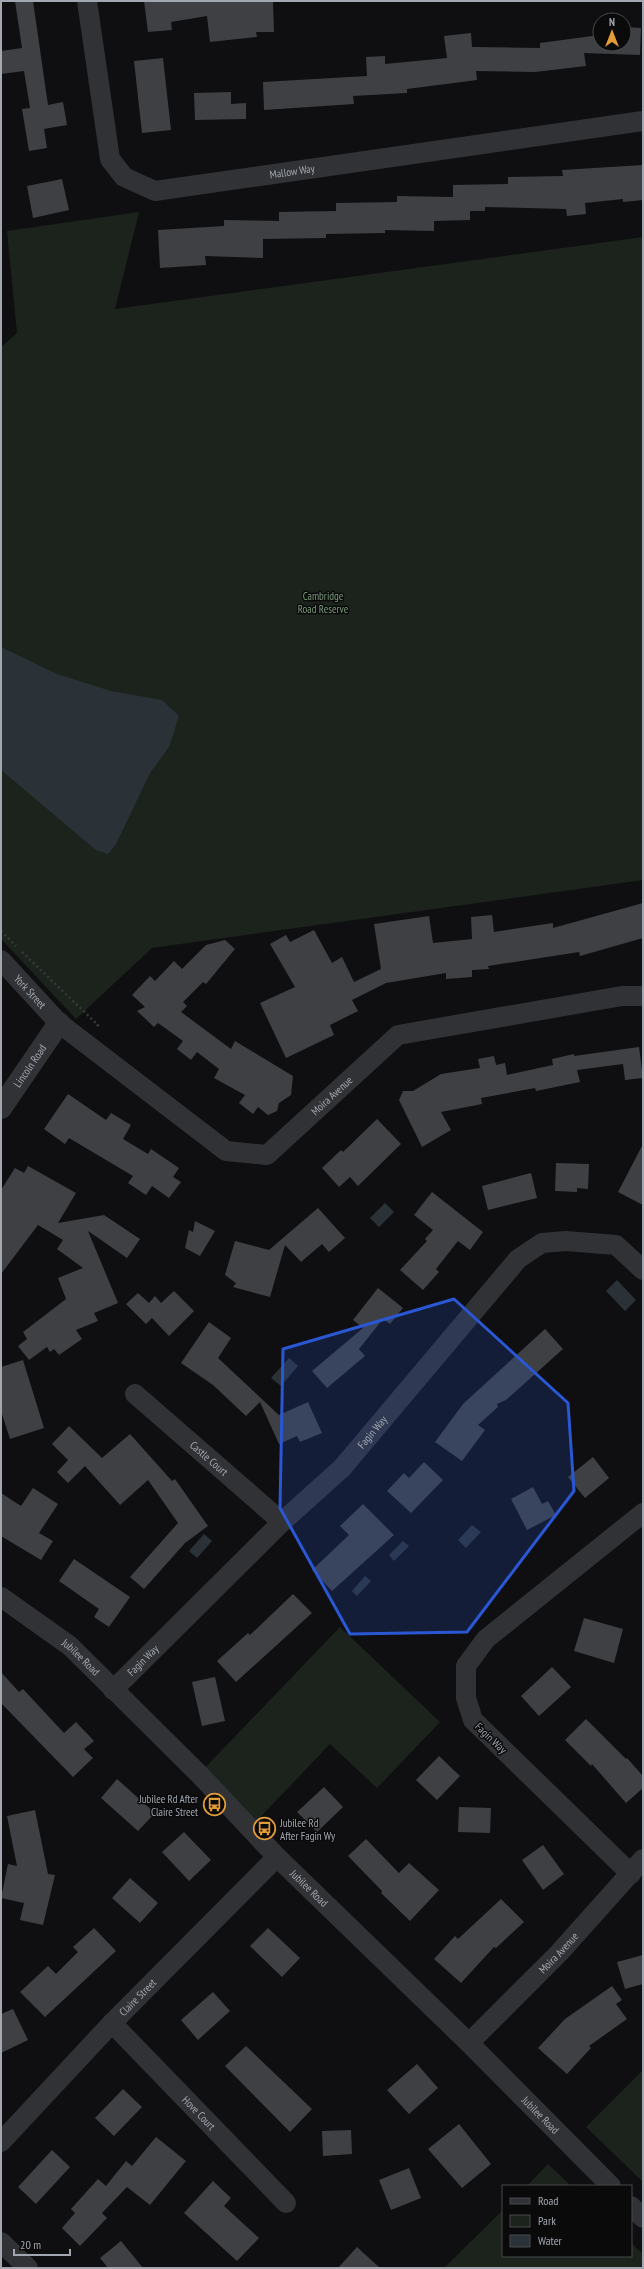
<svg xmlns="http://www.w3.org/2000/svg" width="644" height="2269" font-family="'PT Sans Narrow',sans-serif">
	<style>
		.green { fill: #1c231d }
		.water { fill: #2a3238 }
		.building { fill: #3e4043 }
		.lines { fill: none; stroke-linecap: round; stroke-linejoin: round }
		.path { stroke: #37393c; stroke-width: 2.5; stroke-dasharray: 2 3; stroke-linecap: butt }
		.minor { stroke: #313235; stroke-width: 20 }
		.tertiary { stroke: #313235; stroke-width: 22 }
		.marked { fill: #2a57d4; fill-opacity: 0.2; stroke: #2a57d4; stroke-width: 3; stroke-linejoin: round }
		.labels { text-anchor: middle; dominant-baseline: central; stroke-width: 3; stroke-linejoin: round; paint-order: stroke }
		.street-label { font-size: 11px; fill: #a2a7b0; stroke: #0a0a0b }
		.park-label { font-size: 11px; fill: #7a9a7a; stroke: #0a0a0b }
		.poi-label { font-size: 11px; fill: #a2a7b0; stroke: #0a0a0b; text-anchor: end }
	</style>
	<rect width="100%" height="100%" fill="#0f0f11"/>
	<path class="green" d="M139,212l-24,97 528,-72v643l-491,68 -76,71 -75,-80v-592l16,-14 -10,-102z
		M340,1627l100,95 -63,66 -47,-44 -80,84 -51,-54z
		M643,2070v112l-57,-55z
		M548,2164l23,22h-44z
		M503,2210v46h128v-13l12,11v14h-199z"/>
	<path class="water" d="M1,647l56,27 54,17 51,9 17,16 -10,31 -19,26 -34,71 -8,10 -12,-4 -95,-80z
		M385,1203l9,9 -15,15 -9,-9z
		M617,1280l19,20 -11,11 -19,-20z
		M289,1358l9,8 -17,20 -10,-8z
		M472,1525l9,7 -15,16 -8,-8z
		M204,1534l8,7 -15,17 -8,-7z
		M403,1541l6,5 -15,15 -5,-6z
		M365,1576l6,5 -14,15 -5,-5z"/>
	<path class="building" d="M15,1h18l15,104 15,-3 4,23 -23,4 3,19 -18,3 -7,-42 8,-1 -6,-37 -23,3v-23l21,-3z
		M144,1h129l1,31h-18l1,5 -47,5 -3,-26 -36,6 1,8 -24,2z
		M624,27l17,1 -1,27 -56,-2 2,13 -51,6 -59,-1 1,9 -70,9v4l-54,3 1,8 -90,6 -1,-28 104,-6 -1,-19 19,-1v8l62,-6 -3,-22 27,-3 1,14 68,1v-5l60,-8v9h24z
		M163,58l8,72 -29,3 -8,-72z
		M231,92v12l15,-1v16l-51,1 -1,-27z
		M643,165v35l-20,2v-3l-38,4 1,11 -19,2 -1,-7 -81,-2v4h-15v9l-36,1v10l-49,-1v3l-59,1v4l-63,1v19l-58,-2 1,9 -46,3 -2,-38 66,-4v-6l55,1v-9l57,-1v-8l61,-1v-6l56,1v-12l55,-1v-7l55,-1 -1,-6z
		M62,179l7,31 -36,8 -6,-32z
		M643,903v35l-63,18 -1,-4 -91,14 1,3 -17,1v7l-26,2v-6l-60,10 -34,17 6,11 -28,14 4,10 -48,23 -26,-55 35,-16 -25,-43 16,-9 4,7 24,-12 18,33 10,-6 12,25 27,-13 -7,-45 55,-8 4,27 39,-4 -1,-22 21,-2 2,17 59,-9v5z
		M225,940l10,9 -29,35 -3,-2 -20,20 4,4 -6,6 50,37 4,-8 58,35 -2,19 -12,8 -2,8 -9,4 -10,-8 -5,7 -14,-11 6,-8 -31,-17 5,-9 -22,-17 -6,8 -14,-11 6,-8 -25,-18 -4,4 -17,-16 8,-4 -13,-12 18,-19 5,5 19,-20 8,8 24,-24z
		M639,1047l4,31 -18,2 -2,-16 -46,6 3,12 -44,9 -1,-3 -54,10 1,6 -41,8 10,18 -29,17 -23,-47 4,-9h10l28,-17 39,-6 -2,-9 16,-3 2,9 9,-2 2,12 46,-10 -1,-6 22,-5v2z
		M68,1094l38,26 5,-7 20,12 -8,14 25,15 3,-5 28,19 -6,9 8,5 -12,16 -17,-12 -6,9 -18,-12 5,-7 -64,-38 -4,6 -21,-15z
		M377,1119l24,25 -43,42 -8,-9 -11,10 -17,-19 19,-18 2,2z
		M643,1144v61l-25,-13z
		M556,1163l33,1 -1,25 -11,-1v4l-22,-1z
		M28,1166l48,27 -18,30 46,-8 36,24 -13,19 -39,-27 30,72 -24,10 4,8 -22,9 6,9 -23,16 -5,-6 -4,3 -3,-5 -18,13 -11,-14 9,-7 -4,-7 43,-33 -8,-21 25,-10 -26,-19 6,-9 -25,-15 -37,49v-84l14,-22 9,5z
		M531,1173l6,25 -49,12 -6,-24z
		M432,1192l51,40 -13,18 -12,-9 -22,28 3,3 -16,18 -23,-20 27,-29 -2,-2 8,-9 -19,-15z
		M318,1208l27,30 -16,14 -7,-8 -21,18 -16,-17 -15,52 -37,-10 3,-4 -11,-8 10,-34 34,9z
		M195,1221l20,10 -15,25 -15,-8 4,-18 4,2z
		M378,1288l25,20 -13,16 -7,-5 -24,30 6,7 -38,32 -15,-17 51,-43 -10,-8z
		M174,1291l20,20 -25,25 -17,-18 -6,6 -20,-20 12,-11 11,10 6,-7 6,7z
		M209,1322l22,16 -13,20 61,57 29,-13 14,31 -22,9 -3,-6 -18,8 -19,-42 -14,14 -33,-31 -32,-22z
		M545,1329l18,20 -57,51 -9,4 1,3 -20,18 7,5 -23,31 -27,-19 28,-38z
		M23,1360l21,68 -34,11 -9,-28v-44z
		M69,1426l33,32 28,-24 42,47 3,-2 33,47 -23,17 -41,46 -14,-12 48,-54 -30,-43 -28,25 -35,-39 -17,17 -11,-11 11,-12 -16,-16z
		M593,1457l16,21 -24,20 -17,-21z
		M424,1462l19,18 -32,33 -24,-22 17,-18 5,5z
		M533,1487l9,17 6,-3 8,14 -29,15 -16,-31z
		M33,1488l25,16 -19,29 14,8 -12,19 -40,-24v-43l20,13z
		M363,1504l31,31 -62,56 -20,-21 37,-35 -9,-9z
		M74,1559l56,38 -21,30 -15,-10 5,-8 -40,-28z
		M293,1594l19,19 -76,69 -19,-21 31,-28 2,2z
		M584,1618l39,11 -9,34 -40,-12z
		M552,1667l19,20 -32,29 -18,-20z
		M1,1672l18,20 4,-3 41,44 12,-11 18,19 -10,8 9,9 -20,19 -72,-74z
		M215,1677l10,44 -23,5 -10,-44z
		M586,1719l40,40 1,-1 16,18v12l-17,15 -34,-39 -1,2 -26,-26z
		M439,1756l21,20 -23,24 -21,-20z
		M117,1779l38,34 -17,18 -37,-33z
		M324,1787l19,20 -26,25 -20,-20z
		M459,1807l32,1 -1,25 -32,-1z
		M35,1810l13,64 7,1 -12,50 -23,-5 4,-17 -23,-5 7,-34 9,2 -10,-50z
		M184,1832l27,28 -22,21 -27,-29z
		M366,1839l33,34 10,-10 30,27 -29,31 -29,-28 1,-2 -34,-35z
		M543,1845l21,29 -21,16 -21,-30z
		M130,1878l28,25 -18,20 -28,-25z
		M501,1899l23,23 -28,26 -2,-1 -33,36 -27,-24 21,-23 3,3z
		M94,1928l22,23 -71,66 -25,-25 28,-26 8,8 22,-22 -5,-5z
		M268,1928l32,30 -18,19 -32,-31z
		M643,1955v29l-18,5 -8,-27z
		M612,1986l10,14 -6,4 11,15 -38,27 2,2 -24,26 -29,-26 27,-29z
		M213,1992l17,19 -32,29 -17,-20z
		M13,2009l15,31 -27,13v-39z
		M246,2046l66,63 -22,23 -65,-66z
		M417,2064l21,24 -29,26 -22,-24z
		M123,2089l19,18 -28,29 -19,-18z
		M459,2124l32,40 -29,24 -34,-39z
		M351,2130l1,24 -29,2 -1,-25z
		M156,2137l30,24 -36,44 -23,-18 -25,26 5,5 -27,28 -18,-18 13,-15 -4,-4 27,-30 8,7 20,-25 6,5z
		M52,2150l18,17 -34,37 -18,-17z
		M409,2168l12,30 -30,12 -12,-30z
		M213,2181l18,17 -7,8 35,32 -22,23 -53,-48z
		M121,2241l22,27h-35l-8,-10z
		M357,2247l23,21h-42z"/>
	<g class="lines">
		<path class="path" d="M1,931l15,15
			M22,952l76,73 -3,3"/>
		<g class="minor">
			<path id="s1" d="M87,1l23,158 14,18 31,14 488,-70"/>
			<path id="s2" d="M1,960l58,63 167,128 41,4 131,-120 224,-39h21"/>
			<path id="s3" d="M135,1394l147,128"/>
			<path id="s4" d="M1,1597l69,49 129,128 78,83 192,186 142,143"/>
			<path id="s5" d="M113,1690l169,-168 60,-54 176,-209 24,-16 24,-2 50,4 27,25"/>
			<path d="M631,1874l-158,-154 -7,-22v-32l20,-27 157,-126"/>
			<path id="s6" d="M112,2023l174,180"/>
			<path id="s7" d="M469,2043l90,-90 84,-94"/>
			<path id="s8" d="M1,2142l111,-119 165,-166"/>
			<path d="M631,2206l12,12"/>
			<path d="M1,2242l27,26"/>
		</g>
		<path class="tertiary" id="s9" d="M1,1108l58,-85"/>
	</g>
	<path class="marked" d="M454,1299l114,104 6,88 -107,141 -117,2 -70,-126 3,-159z"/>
	<defs>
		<symbol id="bus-ring" viewBox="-11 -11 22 22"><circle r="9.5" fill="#0a0a0b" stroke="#e19c37" stroke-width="1.5"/><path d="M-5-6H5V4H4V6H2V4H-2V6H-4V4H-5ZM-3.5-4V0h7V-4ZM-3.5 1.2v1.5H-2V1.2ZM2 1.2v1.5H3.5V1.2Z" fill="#e19c37"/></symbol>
	</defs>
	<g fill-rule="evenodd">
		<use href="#bus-ring" x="202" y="1792" width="25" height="25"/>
		<use href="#bus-ring" x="252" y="1816" width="25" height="25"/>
	</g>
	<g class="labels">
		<g class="street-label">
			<text stroke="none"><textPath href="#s1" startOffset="355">Mallow Way</textPath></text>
			<text stroke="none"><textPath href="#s2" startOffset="43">York Street</textPath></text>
			<text stroke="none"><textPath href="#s9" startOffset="51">Lincoln Road</textPath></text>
			<text stroke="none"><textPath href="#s2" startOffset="425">Moira Avenue</textPath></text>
			<text stroke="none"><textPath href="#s5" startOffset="366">Fagin Way</textPath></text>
			<text stroke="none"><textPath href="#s3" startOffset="98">Castle Court</textPath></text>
			<text stroke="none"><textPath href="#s4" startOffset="100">Jubilee Road</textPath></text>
			<text stroke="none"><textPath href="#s5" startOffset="42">Fagin Way</textPath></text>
			<text transform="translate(491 1738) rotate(44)">Fagin Way</text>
			<text stroke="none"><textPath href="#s4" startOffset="425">Jubilee Road</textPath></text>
			<text stroke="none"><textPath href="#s7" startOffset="127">Moira Avenue</textPath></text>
			<text stroke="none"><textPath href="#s8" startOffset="199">Claire Street</textPath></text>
			<text stroke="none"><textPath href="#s6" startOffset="125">Hove Court</textPath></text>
			<text stroke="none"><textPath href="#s4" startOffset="749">Jubilee Road</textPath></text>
		</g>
		<g class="park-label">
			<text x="323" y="596">Cambridge<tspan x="323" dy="13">Road Reserve</tspan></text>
		</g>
		<g class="poi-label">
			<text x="198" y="1799">Jubilee Rd After<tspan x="198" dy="13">Claire Street</tspan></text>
			<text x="280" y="1823" text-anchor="start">Jubilee Rd<tspan x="280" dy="13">After Fagin Wy</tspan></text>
		</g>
	</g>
	<rect width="644" height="2269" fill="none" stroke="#a2a7b0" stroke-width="4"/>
	<rect x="502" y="2185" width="130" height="72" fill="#0a0a0b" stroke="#47494d"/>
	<rect x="510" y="2198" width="20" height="6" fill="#313235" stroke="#47494d"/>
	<text x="538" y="2205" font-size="12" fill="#a2a7b0">Road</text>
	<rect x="510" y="2215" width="20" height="12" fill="#1c231d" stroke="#47494d"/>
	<text x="538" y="2225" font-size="12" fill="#a2a7b0">Park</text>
	<rect x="510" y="2235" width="20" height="12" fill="#2a3238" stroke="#47494d"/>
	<text x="538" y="2245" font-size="12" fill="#a2a7b0">Water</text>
	<g transform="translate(612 32)"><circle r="19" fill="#0a0a0b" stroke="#47494d"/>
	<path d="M0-3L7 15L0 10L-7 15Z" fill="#e19c37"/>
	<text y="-6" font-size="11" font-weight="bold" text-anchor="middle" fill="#a2a7b0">N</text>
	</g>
	<path d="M14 2249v6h56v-6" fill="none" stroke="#a2a7b0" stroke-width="2"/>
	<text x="20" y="2249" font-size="12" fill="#a2a7b0" stroke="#0a0a0b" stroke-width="3" paint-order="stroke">20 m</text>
</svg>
